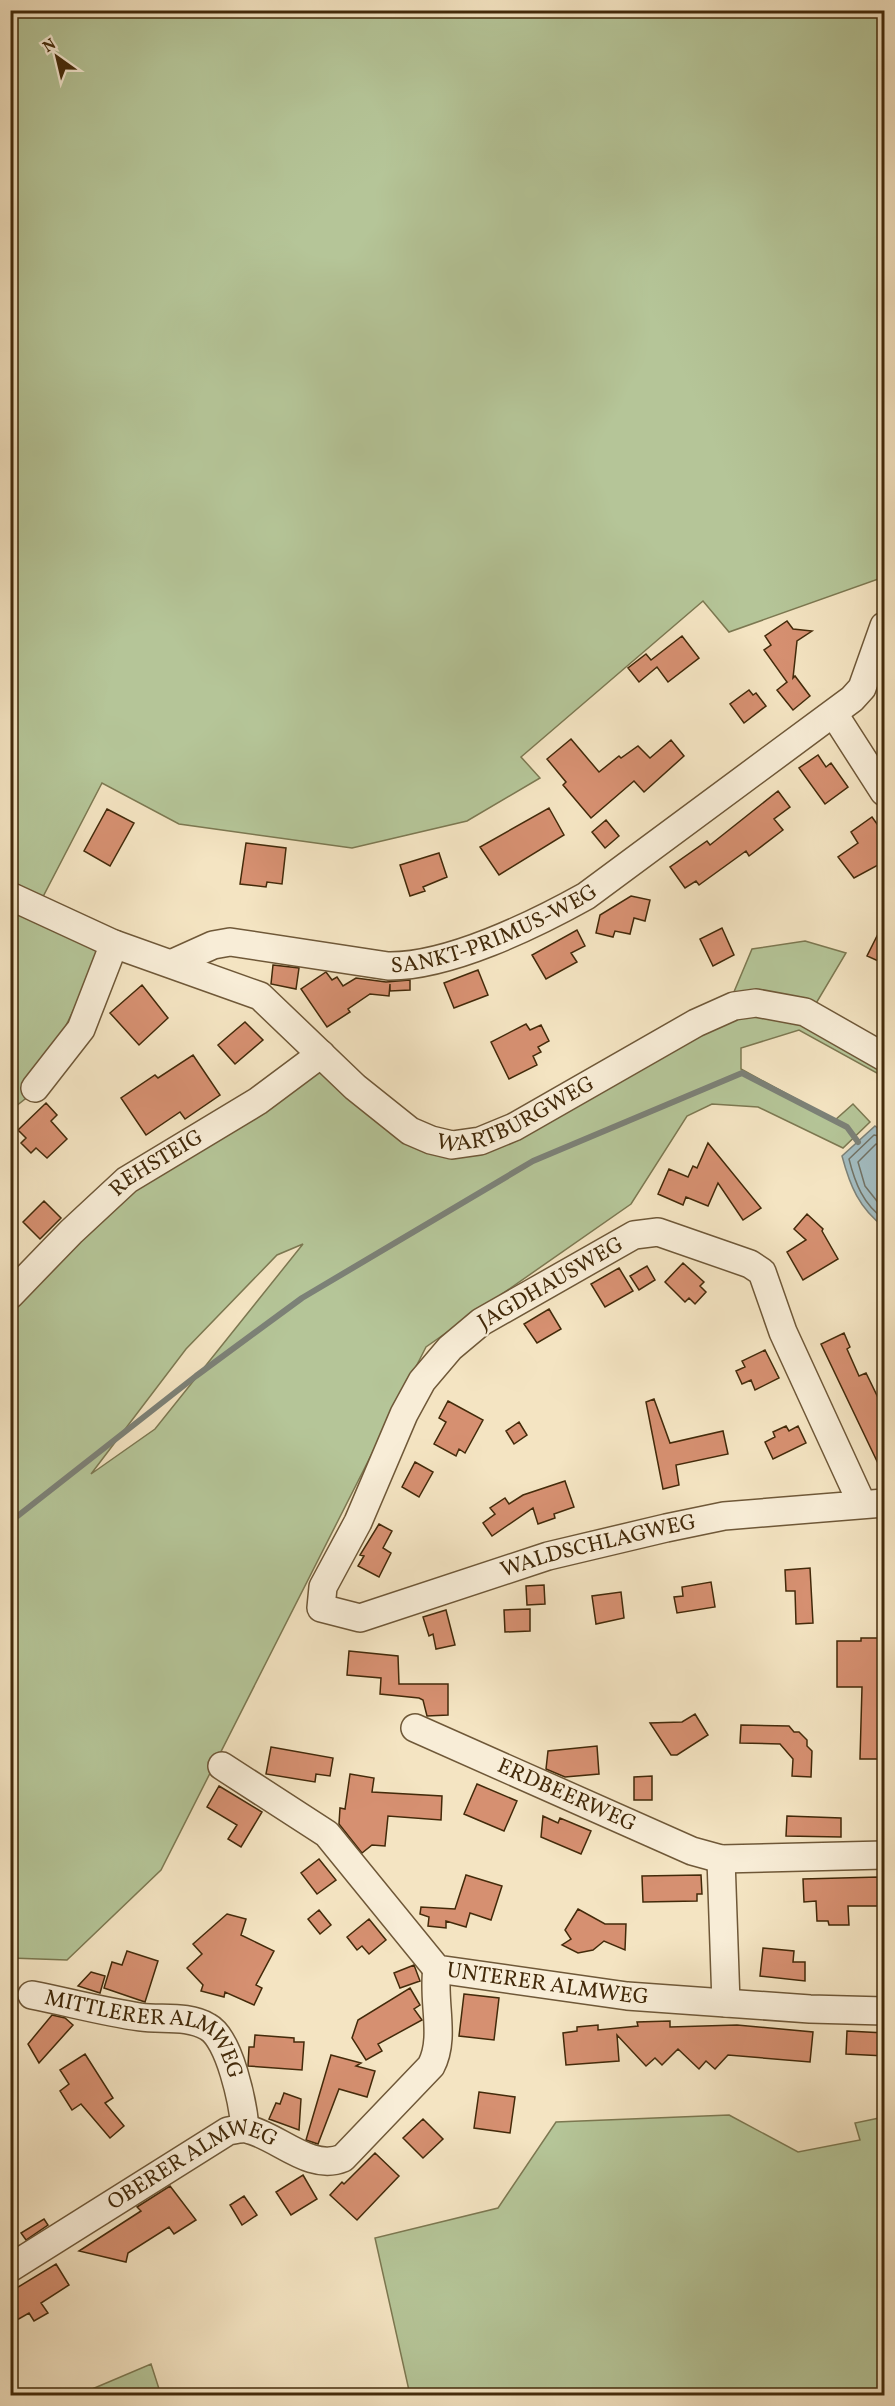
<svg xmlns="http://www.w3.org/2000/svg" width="895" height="2406" font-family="Vollkorn,serif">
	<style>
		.green { fill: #b5c598; stroke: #7c7851; stroke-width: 1.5; fill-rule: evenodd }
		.water { fill: #a2bbbf; stroke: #7c8177; stroke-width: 1.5 }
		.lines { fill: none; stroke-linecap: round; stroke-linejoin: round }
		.shore { stroke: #727264; stroke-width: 1.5 }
		.stream { stroke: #7c8177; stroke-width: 6 }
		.building { fill: #d69071; stroke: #432a0a; stroke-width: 1.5 }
		.minor-casing { stroke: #6f5838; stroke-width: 30 }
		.minor { stroke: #f8edd7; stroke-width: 27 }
		.labels { text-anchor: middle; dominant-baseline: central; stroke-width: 4.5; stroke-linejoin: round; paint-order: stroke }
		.street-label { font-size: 22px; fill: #432a0a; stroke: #f8edd7 }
	</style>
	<rect width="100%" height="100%" fill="#f4e4c2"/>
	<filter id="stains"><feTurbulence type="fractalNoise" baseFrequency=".00333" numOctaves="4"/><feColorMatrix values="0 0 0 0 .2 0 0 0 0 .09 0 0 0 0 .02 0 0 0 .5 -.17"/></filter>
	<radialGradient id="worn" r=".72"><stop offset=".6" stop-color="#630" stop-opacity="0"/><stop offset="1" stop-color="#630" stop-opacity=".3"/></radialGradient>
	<path class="green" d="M11,11h873v566l-155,55 -26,-31 -182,156 19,21 -73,43 -115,27 -173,-24 -77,-41 -70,135 69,35 -67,139 -23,18z
		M805,941l41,12 -31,52 69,39v33l-85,-47 -58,18v21l94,51 18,-16 17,18 -27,26 -85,-41 -46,-3 -25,12 -56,88 -205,143 -265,523 -94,90 -56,-2 -1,-651 76,-84 232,-155 138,85 267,-135 29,-69zM303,1244l-148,185 -64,45 95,-125 91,-94z
		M729,2115l69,37 62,-12 -5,-17 29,-6v278h-474l-35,-157 123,-30 58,-86z
		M151,2364l10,31h-83z"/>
	<path class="water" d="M875,1126l9,7v94c-25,-19 -34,-41 -42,-71z"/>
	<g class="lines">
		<path class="shore" d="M884,1137l-10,-2 -25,24c6,24 14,45 35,60
			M884,1145l-8,-1 -18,18 7,24 19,24"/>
		<path class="stream" d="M10,1522l186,-146 106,-78 231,-137 209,-88 105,54 11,15"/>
	</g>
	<path class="building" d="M787,621l6,8 19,2 -15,10 -4,37 2,-2 15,20 -17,14 -16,-20 10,-8 -23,-32 7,-5 -6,-9z
		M682,636l17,22 -31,24 -11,-15 -18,15 -11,-14 18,-14 5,6z
		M749,690l4,5 3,-2 10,13 -22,17 -14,-19z
		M571,739l28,33 20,-16 2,2 17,-12 12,12 21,-18 13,16 -40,36 -10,-11 -43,37 -28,-33 3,-3 -19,-23z
		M818,755l8,12 5,-4 17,24 -23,17 -26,-36z
		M778,791l12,16 -16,12 9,11 -34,26 -3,-5 -47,34 -3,-4 -11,7 -15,-21 37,-26 3,4z
		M549,808l15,27 -65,40 -19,-28z
		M107,809l27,14 -24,43 -26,-15z
		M872,817l13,18v20l-7,5 2,4 -26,14 -16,-21 20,-14 -7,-11z
		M606,820l13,16 -14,12 -13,-16z
		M246,843l40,5 -4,36 -15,-2 -1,5 -26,-3z
		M439,853l8,24 -24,10 2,4 -15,5 -10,-31z
		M631,896l19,4 -5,21 -11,-3 -4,16 -15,-3 -2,6 -17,-4 4,-18z
		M885,920v44l-18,-8z
		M722,928l12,27 -21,11 -13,-27z
		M577,930l8,16 -14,7 6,9 -31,17 -14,-24z
		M273,965l26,3 -3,21 -25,-5z
		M478,970l10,25 -34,13 -10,-25z
		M326,972l6,8 5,-3 6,9 13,-8 30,4 24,-2v10l-20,1v-7l-1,12 -19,-2 -22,15 2,3 -23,15 -26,-38z
		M142,985l26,33 -29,27 -29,-32z
		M245,1022l18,18 -28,24 -17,-19z
		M526,1024l4,6 11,-5 8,16 -11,6 3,5 -8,4 4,9 -28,14 -18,-37z
		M193,1055l27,40 -35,24 -5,-7 -34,23 -25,-37 34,-23 3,3z
		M46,1103l11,12 -6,6 16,18 -20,19 -11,-10 -5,5 -10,-10 5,-5 -8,-8z
		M708,1143l53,65 -18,12 -25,-37 -10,23 -22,-9 -3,8 -25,-11 11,-25 19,8 5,-11 4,2z
		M44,1201l17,17 -21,21 -17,-17z
		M807,1214l16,15 -1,2 16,28 -35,21 -16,-28 19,-12 -12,-11z
		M683,1263l21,19 -4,4 6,6 -11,12 -6,-6 -4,4 -20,-20z
		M647,1266l8,14 -16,10 -9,-14z
		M619,1268l14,23 -28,16 -14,-23z
		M549,1309l12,20 -24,14 -13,-19z
		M844,1333l6,14 -3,2 12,27 7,-3 19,39v66l-64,-134z
		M765,1350l14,28 -24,12 -4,-10 -9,4 -6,-13 9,-4 -3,-6z
		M654,1399l16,44 53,-12 5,23 -52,11 3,20 -16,4 -17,-87z
		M448,1401l35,19 -18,33 -6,-4 -3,7 -22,-12 12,-22 -7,-4z
		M519,1422l8,13 -13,9 -8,-13z
		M786,1426l3,5 9,-5 8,17 -33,16 -8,-17 10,-5 -2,-5z
		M415,1462l18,10 -14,25 -17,-10z
		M565,1481l9,26 -20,7 1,4 -17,6 -5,-16 -41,28 -9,-13 12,-9 -5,-6 15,-10 4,6 14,-9z
		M379,1524l13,7 -9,17 8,5 -12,24 -21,-11 6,-10 -4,-1z
		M810,1568l3,55 -17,1 -1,-33h-9l-1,-21z
		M711,1582l4,25 -38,6 -3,-16 9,-1 -1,-9z
		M544,1585l1,19 -18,1 -1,-19z
		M621,1592l3,26 -28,6 -4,-28z
		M530,1609v22l-25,1 -1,-22z
		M446,1610l9,35 -19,4 -3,-15 -4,2 -6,-19z
		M861,1638h20v3h4v118h-25l2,-72h-25v-46h24z
		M349,1651l49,5 1,28h49v31l-21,1 -4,-16 -4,-2 -39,-4 1,-16 -34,-3z
		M695,1714l13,21 -31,20h-6l-21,-32 32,-1z
		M741,1725l48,1 5,6h5l8,8v6l5,5 -1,26 -19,-1 1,-17 -13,-15 -40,-1z
		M597,1746l2,28 -34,3 -19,-8 2,-18z
		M271,1747l62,11 -3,18 -14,-2 -1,8 -49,-8z
		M350,1774l24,4 -2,14 70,4 -1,24 -53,-4 -3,30 -13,-1 -10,8 -23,-29 1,-16 5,1z
		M652,1776v24h-18v-23z
		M477,1784l40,17 -13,30 -40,-17z
		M219,1786l43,26 -21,35 -13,-8 9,-14 -30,-18z
		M543,1816l15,7 2,-5 31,13 -10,23 -40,-17z
		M787,1816l54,2v19l-55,-1z
		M319,1859l17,21 -19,14 -16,-21z
		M466,1875l36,11 -11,34 -21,-7 -4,14 -20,-6v7l-18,-2 1,-9 -9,-3 1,-7 34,2z
		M701,1875l1,19h-5v7l-54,1 -1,-26z
		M879,1877l6,2v27h-37l1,19h-20l-1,-4h-11l-1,-20 -12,1 -1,-23z
		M578,1909l27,15h21l-1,26 -21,-9 -11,9 -15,3 -16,-8 9,-6 -6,-9z
		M319,1910l12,15 -11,9 -12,-15z
		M227,1914l19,5 -5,16 33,16 -18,34 6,3 -8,17 -29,-13 -1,5 -23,-6 2,-6 -16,-17 15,-14 -9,-10z
		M369,1919l17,21 -17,14 -7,-8 -5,4 -10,-13z
		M763,1948l31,3 -1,11h12v19l-45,-5z
		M127,1951l31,10 -13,41 -41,-14 8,-26 10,3z
		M414,1965l6,16 -20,7 -6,-15z
		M91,1972l14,4 -5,17 -22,-7z
		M410,1988l10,17 -6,4 8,11 -44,24 4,7 -16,9 -14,-22 6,-18z
		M464,1994l35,4 -5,42 -35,-4z
		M52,2015l13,3 8,7 -34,38 -11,-19z
		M670,2021v6l67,-2 76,7 -3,30 -82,-7 -13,14 -9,-8 -7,8 -21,-20 -16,16 -7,-7 -9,8 -29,-31 2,26 -53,4 -3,-32 14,-2v-4l21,-2v5l40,-4 -1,-4z
		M847,2031l38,2v23l-39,-2z
		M255,2035l39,3v4h10l-2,28 -54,-4 1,-19h5z
		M85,2054l28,44 -8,5 19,23 -14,12 -29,-34 -9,6 -12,-19 9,-7 -9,-14z
		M331,2055l30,8 -5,3 19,5 -8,26 -28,-8 -21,55 -12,-4z
		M479,2092l36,5 -5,36 -36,-5z
		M284,2093l17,6 -2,31 -30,-11 7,-16 4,1z
		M423,2119l20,20 -20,19 -20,-20z
		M375,2153l24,23 -42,44 -27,-25 12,-13 2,2z
		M303,2175l14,24 -26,16 -15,-23z
		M170,2186l26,34 -22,14 -5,-7 -41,26 -2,9 -47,-11 62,-40 -4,-4z
		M244,2196l13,19 -15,10 -12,-20z
		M44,2219l4,6 -22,15 -5,-7z
		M56,2264l13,21 -28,18 7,10 -14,8 -5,-8 -19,11v-32z"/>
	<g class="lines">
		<defs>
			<g id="minor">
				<path d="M834,714l50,78"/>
				<path id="s1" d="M10,896l104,48 146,52 95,91 55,44 21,9 21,5 28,-4 34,-14 182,-104 38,-17 22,-3 49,9 79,45"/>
				<path id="s2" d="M173,963l40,-18 17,-3 158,24c60,1 146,-41 198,-70l266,-197 10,-11 22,-62"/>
				<path d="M35,1088l46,-59 33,-85"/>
				<path id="s3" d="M10,1295l61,-63 56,-52 131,-79 63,-47"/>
				<path id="s4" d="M862,1504l-79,-172 -21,-60 -12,-8 -92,-32 -24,3 -153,87 -31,26 -28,33 -18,33 -46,108 -35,65 -2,21 39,10 188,-62 118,-28 58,-12 160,-13"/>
				<path id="s5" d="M415,1728l277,123 29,8 163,-4"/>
				<path id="s6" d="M222,1766l105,68 110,135 190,27 183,13 74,2"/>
				<path d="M721,1859l5,144"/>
				<path id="s7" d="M32,1995c36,7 72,17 108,22 22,3 48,-2 68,10 22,12 35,77 37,101"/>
				<path id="s8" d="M10,2268l218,-137c6,-1 13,-3 19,-2 31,7 63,43 96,29l88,-92c15,-28 1,-66 6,-97"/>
			</g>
		</defs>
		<use href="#minor" class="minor-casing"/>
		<use href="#minor" class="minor"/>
	</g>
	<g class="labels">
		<g class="street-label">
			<text stroke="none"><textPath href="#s2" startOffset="334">SANKT-PRIMUS-WEG</textPath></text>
			<text stroke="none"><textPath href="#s1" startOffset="586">WARTBURGWEG</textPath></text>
			<text stroke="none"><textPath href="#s3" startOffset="198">REHSTEIG</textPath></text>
			<text transform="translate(551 1284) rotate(-30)">JAGDHAUSWEG</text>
			<text stroke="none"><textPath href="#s4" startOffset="1188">WALDSCHLAGWEG</textPath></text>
			<text stroke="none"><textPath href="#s5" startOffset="166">ERDBEERWEG</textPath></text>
			<text stroke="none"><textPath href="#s6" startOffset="411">UNTERER ALMWEG</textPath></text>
			<text stroke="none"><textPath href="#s7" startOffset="126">MITTLERER ALMWEG</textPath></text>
			<text stroke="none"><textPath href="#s8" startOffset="213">OBERER ALMWEG</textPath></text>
		</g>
	</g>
	<rect width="895" height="2406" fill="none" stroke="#f4e4c2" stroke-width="36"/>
	<rect x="12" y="12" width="871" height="2382" fill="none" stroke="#432a0a" stroke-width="3"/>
	<rect x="18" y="18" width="859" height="2370" fill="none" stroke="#432a0a" stroke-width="1.5"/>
	<g transform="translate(57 57) rotate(326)" stroke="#f8edd7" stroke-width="4.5" paint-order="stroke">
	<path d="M0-4.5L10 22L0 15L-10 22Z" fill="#432a0a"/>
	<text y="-9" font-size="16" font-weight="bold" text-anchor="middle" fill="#432a0a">N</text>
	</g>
	<rect width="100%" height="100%" filter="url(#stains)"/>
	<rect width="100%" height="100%" fill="url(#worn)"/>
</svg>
